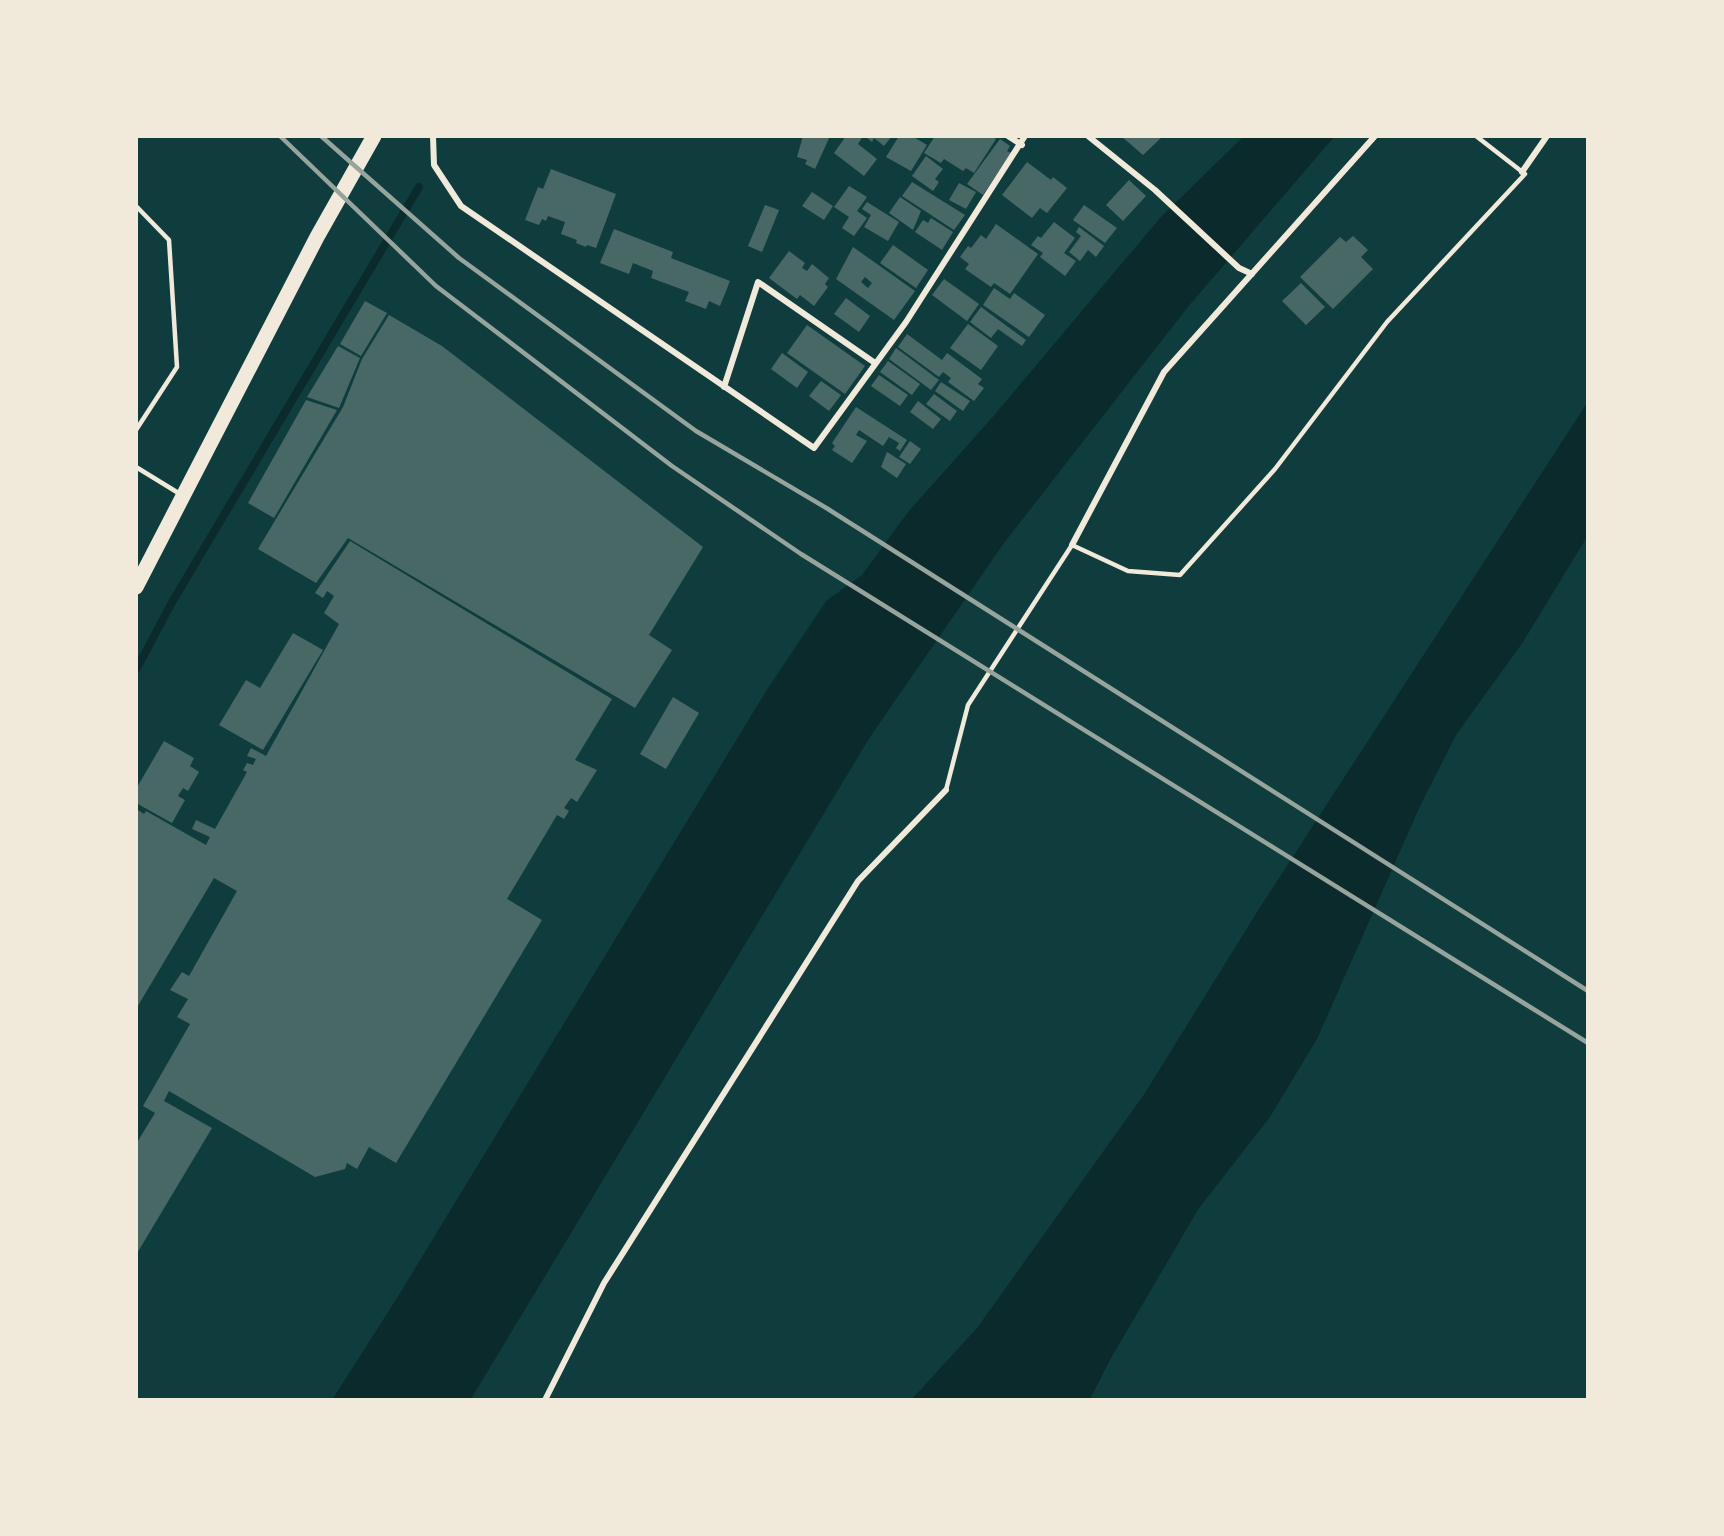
<svg xmlns="http://www.w3.org/2000/svg" width="1724" height="1536" font-family="'Asap Condensed',sans-serif">
	<style>
		.water { fill: #0a2a2b }
		.lines { fill: none; stroke-linecap: round; stroke-linejoin: round }
		.stream { stroke: #0a2a2b; stroke-width: 8 }
		.building { fill: #486865; fill-rule: evenodd }
		.service { stroke: #f1e9da; stroke-width: 4.5 }
		.minor { stroke: #f1e9da; stroke-width: 6 }
		.primary { stroke: #f1e9da; stroke-width: 15 }
		.rail { stroke: #97a49c; stroke-width: 4.5 }
	</style>
	<rect width="100%" height="100%" fill="#0f3d3e"/>
	<path class="water" d="M1243,137h91l-147,171 -183,235 -134,194 -399,662 -139,1 65,-102 371,-610 58,-87 36,-26 46,-63 83,-93 169,-201z
		M1587,403v134l-64,105 -67,93 -35,69 -104,235 -47,78 -71,91 -88,150 -21,41h-178l65,-71 168,-235 112,-181z"/>
	<g class="lines">
		<path class="stream" d="M136,670l35,-66 248,-417"/>
	</g>
	<path class="building" d="M803,136h27l-15,33 -10,-5 2,-4 -10,-3z
		M846,136h17l-5,8 19,15 -13,17 -30,-23z
		M865,136h27l-8,10 -10,-8 -2,4z
		M899,136h13l15,9 -16,26 -25,-14z
		M935,136h57l4,3 -22,34 -8,-5 -3,3 -19,-12 -3,4 -17,-10z
		M1121,136h42l-20,19z
		M1000,139l10,7 -3,5 4,2 -28,42 -16,-11z
		M926,156l17,13 -8,10 4,3 -6,9 -21,-15z
		M1027,162l24,18 2,-3 14,11 -20,25 -7,-5 -8,10 -30,-23z
		M551,169l65,25 -20,54 -9,-3 -1,2 -10,-4 1,-3 -16,-6 4,-12 -17,-6 -2,5 -4,-2 -3,6 -14,-5 13,-33 5,2z
		M1129,180l17,16 -23,25 -17,-16z
		M912,182l53,33 -11,15 -52,-34z
		M959,183l17,9 -10,17 -17,-9z
		M849,186l18,11 -10,14 10,7 -13,18 -12,-8 7,-11 -15,-10z
		M812,192l21,14 -9,14 -22,-14z
		M900,197l21,14 -8,19 -24,-17z
		M867,202l32,20 -11,19 -24,-14 7,-12 -9,-6z
		M765,205l14,5 -17,42 -14,-6z
		M1084,205l33,23 -12,15 -32,-23z
		M931,218l22,14 -11,18 -27,-18 8,-12 5,3z
		M1054,222l21,16 -11,15 12,8 -11,15 -25,-19 3,-4 -12,-8 7,-9 3,2z
		M996,224l42,30 -28,40 -16,-11 -3,4 -26,-18 4,-5 -9,-7 8,-11 3,2 10,-13 5,4z
		M1079,227l25,19 -8,11 -8,-7 -8,11 -11,-9 12,-16 -5,-4z
		M614,229l59,23 -2,6 59,23 -10,25 -11,-5 -3,8 -21,-8 4,-9 -38,-14 2,-7 -20,-8 -4,11 -29,-11z
		M1353,236l15,14 -7,7 12,12 -40,40 -33,-32 40,-40 6,5z
		M893,245l35,25 -12,18 -36,-25z
		M853,247l62,44 -21,29 -58,-41zM865,277l7,6 -4,5 -7,-6z
		M789,251l16,12 -3,5 5,3 5,-7 17,14 -4,6 3,3 -14,19 -14,-11 -3,4 -28,-21z
		M944,279l35,25 -12,17 -35,-26z
		M1301,283l24,24 -19,18 -24,-24z
		M994,288l16,11 4,-6 31,22 -16,22 -46,-32z
		M846,298l24,18 -11,16 -25,-18z
		M365,301l22,12 -26,43 -21,-12z
		M981,307l45,33 -4,6 -24,-17 -7,9 -21,-16z
		M389,315l53,31 261,201 -54,88 23,15 -37,58 -287,-170 -32,45 -58,-34 85,-142 19,-48z
		M968,324l30,22 -17,24 -31,-22z
		M807,325l58,41 -20,28 -58,-41z
		M907,334l35,26 5,-7 35,26 -4,5 6,4 -10,13 -26,-19 3,-4 -8,-6 -4,5 -41,-30z
		M338,346l22,12 -21,50 -32,-11z
		M896,348l43,32 -8,10 -42,-31z
		M782,353l26,19 -11,16 -26,-19z
		M888,361l32,23 -8,11 -32,-23z
		M879,375l29,20 -8,11 -29,-20z
		M821,381l20,14 -12,16 -20,-15z
		M941,382l29,19 -7,10 -28,-20z
		M934,394l23,17 -7,10 -24,-17z
		M306,400l31,10 -63,108 -26,-15z
		M918,401l23,18 -8,10 -23,-17z
		M856,407l51,33 -7,11 -4,-3 3,-5 -10,-6 -6,9 -24,-16 -3,5 11,6 -15,22 -20,-13 3,-4 -3,-3z
		M910,441l11,8 -11,15 -11,-7z
		M887,452l19,12 -9,14 -16,-11z
		M350,541l262,158 -37,61 22,10 -20,32 -6,-4 -7,10 5,3 -5,8 -7,-4 -50,84 35,21 -146,243 -27,-16 -12,22 -10,-6 -2,6 -30,8 -146,-86 -5,10 48,27 -76,127v-111l19,-31 -12,-7 47,-82 -13,-7 11,-18 -18,-9 12,-18 7,4 48,-85 -23,-13 -78,131v-195l2,-4 6,4 2,-3 60,34 4,-8 -18,-8 4,-9 19,9 32,-57 -4,-2 4,-7 6,2 3,-6 -9,-3 4,-8 15,8 73,-132 -15,-11 10,-17 -7,-5 -4,7 -8,-5z
		M293,633l30,17 -60,100 -44,-25 27,-45 14,8z
		M673,697l26,16 -33,56 -26,-15z
		M164,741l30,17 -4,8 9,6 -11,19 -5,-3 -5,8 7,4 -13,23 -36,-20v-14z"/>
	<g class="lines">
		<path class="service" d="M136,206l33,34 8,127 -41,63
			M136,467l44,27
			M946,790l22,-85 104,-160 56,26 52,4 95,-106 112,-147 138,-148 -49,-38"/>
		<path class="minor" d="M433,136l1,29 27,41 353,242 92,-126 119,-186
			M1008,136l14,9
			M1088,136l67,54 84,78 13,6
			M1522,172l25,-36
			M724,387l34,-105 117,81
			M1072,545l92,-173 211,-236
			M545,1400l59,-117 254,-402 88,-91"/>
		<path class="primary" d="M136,587l181,-350 57,-101"/>
		<path class="rail" d="M280,136l156,150 236,180 129,88 787,489
			M321,136l138,122 237,173 132,78 760,482"/>
	</g>
	<rect width="1724" height="1536" fill="none" stroke="#f1e9da" stroke-width="276"/>
</svg>
